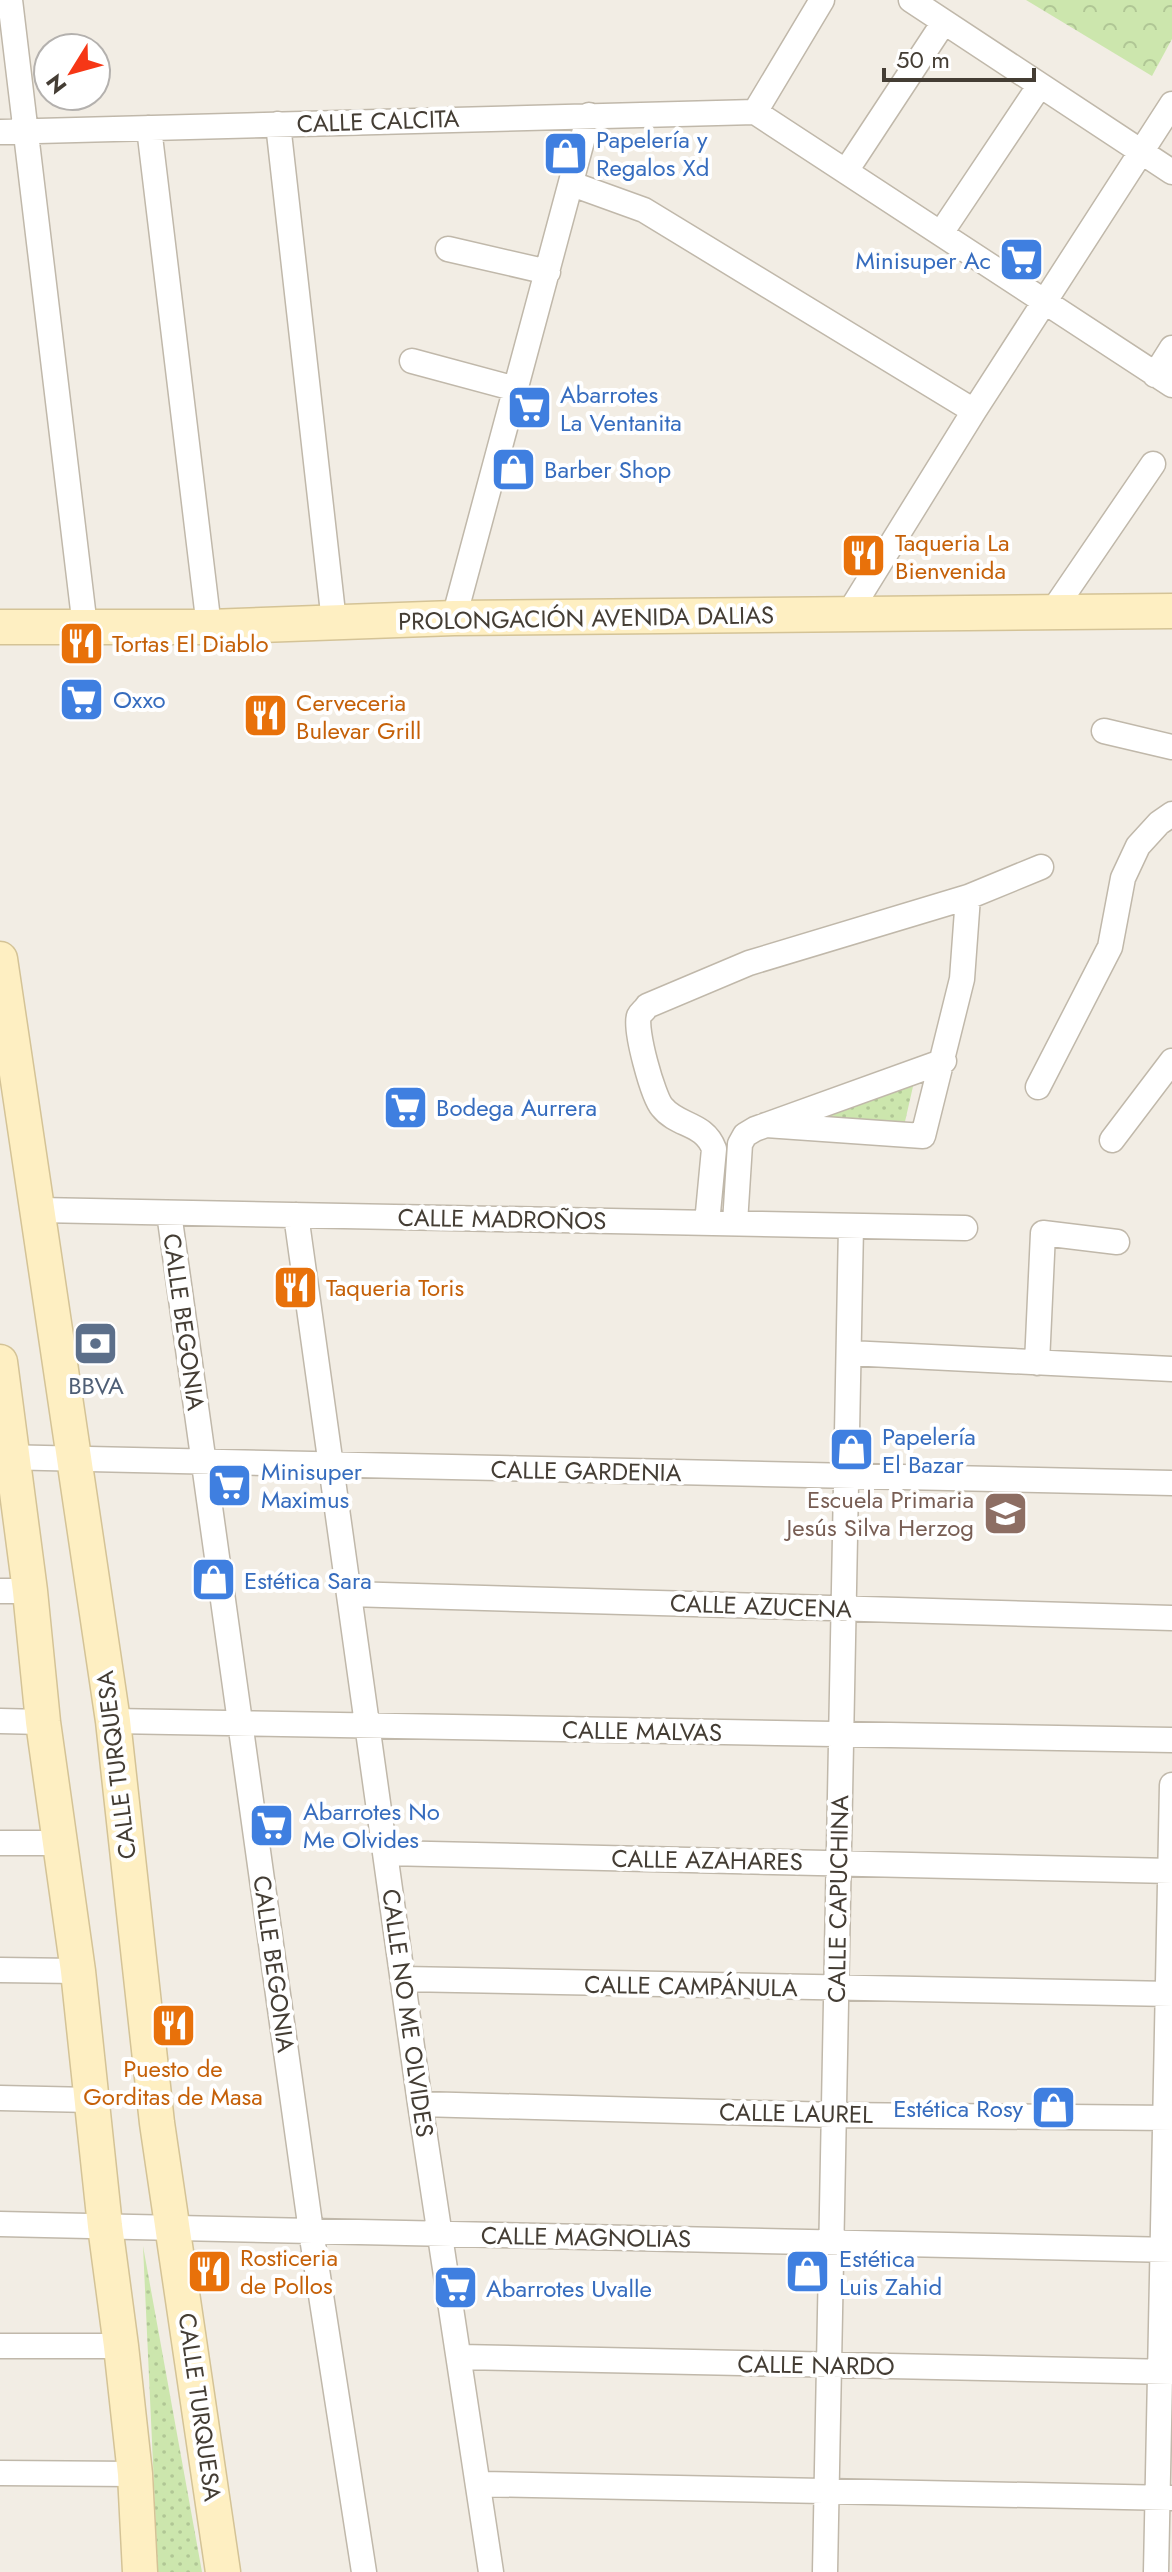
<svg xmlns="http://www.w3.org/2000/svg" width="1172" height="2572" font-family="Jost,sans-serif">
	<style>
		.grass { fill: url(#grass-dots) }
		.forest { fill: url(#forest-crowns) }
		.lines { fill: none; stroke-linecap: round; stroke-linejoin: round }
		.street-casing { stroke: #c0b8aa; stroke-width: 27 }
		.secondary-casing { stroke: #d4c396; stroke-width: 37 }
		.street { stroke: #fff; stroke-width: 24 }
		.secondary { stroke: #feefc2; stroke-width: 34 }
		.labels { text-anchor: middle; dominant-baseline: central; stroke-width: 8; stroke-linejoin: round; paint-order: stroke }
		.street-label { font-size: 24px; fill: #443d34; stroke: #fff }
		.shop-label { font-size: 24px; fill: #366cbe; stroke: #fff; text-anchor: start }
		.food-label { font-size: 24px; fill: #c56008; stroke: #fff; text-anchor: start }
		.service-label { font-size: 24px; fill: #4e5e75; stroke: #fff }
		.education-label { font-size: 24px; fill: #785e54; stroke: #fff; text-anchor: end }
	</style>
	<defs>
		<pattern id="grass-dots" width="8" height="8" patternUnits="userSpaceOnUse" patternTransform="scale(2)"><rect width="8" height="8" fill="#cce6ad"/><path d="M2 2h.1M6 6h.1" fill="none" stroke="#b0c695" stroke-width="1.8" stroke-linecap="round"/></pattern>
		<pattern id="forest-crowns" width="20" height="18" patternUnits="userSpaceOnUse" patternTransform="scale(2)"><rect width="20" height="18" fill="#cce6ad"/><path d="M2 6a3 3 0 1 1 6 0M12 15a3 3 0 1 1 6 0" fill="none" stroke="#b0c695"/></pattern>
	</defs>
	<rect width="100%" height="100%" fill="#f2ede4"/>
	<path class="grass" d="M914,1082l-10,44 -84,-7z
		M143,2246l59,326h-44z"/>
	<path class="forest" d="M1026,0h146v39l-20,37z"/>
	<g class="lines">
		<defs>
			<path id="street" d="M10,0l75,627
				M911,0l261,172
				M755,112l417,273
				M755,112l67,-112
				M278,124l56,498
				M149,128l60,499
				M0,132l755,-20
				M846,171l98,-149
				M572,184l72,26 330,201
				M941,233l99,-148
				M448,249l100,23
				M412,361l104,28
				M1155,375l17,-27
				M1052,612l101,-148
				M847,616l127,-205 198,-307
				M454,618l135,-503
				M1104,731l68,16
				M1038,1087l72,-140 13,-69 15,-32 21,-23 13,-9
				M766,1125l157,11 39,-157 6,-82
				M1112,1140l60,-79
				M39,1210l926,18
				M169,1213l142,1018 53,341
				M296,1215l124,889 71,468
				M707,1223l7,-74c-10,-27 -36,-22 -52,-42 -9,-10 -28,-79 -23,-91 2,-4 6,-6 8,-10l102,-43 219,-66 73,-30
				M735,1223l5,-79 5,-9 10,-6 189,-68
				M849,1353l323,16
				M1037,1363l6,-130 74,9
				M0,1457l1172,26
				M0,1591h30
				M349,1594l823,24
				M0,1721l43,1
				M113,1721l1059,19
				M0,1843h60
				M385,1853l787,18
				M0,1970l78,1
				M403,1979l769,15
				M0,2098l91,2
				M420,2104l414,11 338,3
				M0,2224l1172,26
				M0,2346h121
				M460,2357l712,15
				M0,2473l135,1
				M479,2484l693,14
				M825,2572l26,-1346
				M1156,2572l16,-787"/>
			<path id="secondary" d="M0,627h209l245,-9 718,-7
				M0,959l113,762 44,402 66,449
				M0,1362l30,229 13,131 35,249 27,255 16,120 14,128 5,98"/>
		</defs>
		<use href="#street" class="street-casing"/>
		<use href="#secondary" class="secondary-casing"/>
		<use href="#street" class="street"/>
		<use href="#secondary" class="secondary"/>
	</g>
	<defs>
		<symbol id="shop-square" viewBox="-11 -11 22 22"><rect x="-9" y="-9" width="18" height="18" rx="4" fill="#3f7fe0" stroke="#fff"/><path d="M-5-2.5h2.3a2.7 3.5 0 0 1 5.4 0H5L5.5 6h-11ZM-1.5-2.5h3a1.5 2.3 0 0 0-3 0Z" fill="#fff"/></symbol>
		<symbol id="supermarket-square" viewBox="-11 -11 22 22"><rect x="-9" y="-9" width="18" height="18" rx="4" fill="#3f7fe0" stroke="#fff"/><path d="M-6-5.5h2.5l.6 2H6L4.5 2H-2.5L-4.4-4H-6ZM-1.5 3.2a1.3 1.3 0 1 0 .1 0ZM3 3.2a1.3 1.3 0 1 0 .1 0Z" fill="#fff"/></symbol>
		<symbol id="restaurant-square" viewBox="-11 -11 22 22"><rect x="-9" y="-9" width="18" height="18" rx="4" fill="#e8710a" stroke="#fff"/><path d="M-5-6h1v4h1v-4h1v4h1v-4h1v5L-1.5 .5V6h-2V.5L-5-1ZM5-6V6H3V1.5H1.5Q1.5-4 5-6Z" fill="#fff"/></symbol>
		<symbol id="bank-square" viewBox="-11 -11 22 22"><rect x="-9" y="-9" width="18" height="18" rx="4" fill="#5c6f8a" stroke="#fff"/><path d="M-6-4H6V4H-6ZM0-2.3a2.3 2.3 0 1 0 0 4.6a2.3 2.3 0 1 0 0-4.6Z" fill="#fff"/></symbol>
		<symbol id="school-square" viewBox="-11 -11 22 22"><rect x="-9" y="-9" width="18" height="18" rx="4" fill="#8d6e63" stroke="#fff"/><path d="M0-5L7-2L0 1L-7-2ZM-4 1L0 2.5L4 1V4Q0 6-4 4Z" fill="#fff"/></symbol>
	</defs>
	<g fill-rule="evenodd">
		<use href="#shop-square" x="540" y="128" width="51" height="51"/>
		<use href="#supermarket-square" x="996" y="234" width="51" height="51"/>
		<use href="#supermarket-square" x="504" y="382" width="51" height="51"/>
		<use href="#shop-square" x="488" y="444" width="51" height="51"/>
		<use href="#restaurant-square" x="838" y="530" width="51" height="51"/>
		<use href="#restaurant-square" x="56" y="618" width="51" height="51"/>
		<use href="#supermarket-square" x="56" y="674" width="51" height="51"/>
		<use href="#restaurant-square" x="240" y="690" width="51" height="51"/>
		<use href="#supermarket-square" x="380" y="1082" width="51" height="51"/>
		<use href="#restaurant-square" x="270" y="1262" width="51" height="51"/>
		<use href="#bank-square" x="70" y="1318" width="51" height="51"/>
		<use href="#shop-square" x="826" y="1424" width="51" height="51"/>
		<use href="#supermarket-square" x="204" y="1460" width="51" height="51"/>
		<use href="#school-square" x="980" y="1488" width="51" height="51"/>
		<use href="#shop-square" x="188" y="1554" width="51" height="51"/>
		<use href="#supermarket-square" x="246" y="1800" width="51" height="51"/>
		<use href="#restaurant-square" x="148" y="2000" width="51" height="51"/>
		<use href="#shop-square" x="1028" y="2082" width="51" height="51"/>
		<use href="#restaurant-square" x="184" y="2246" width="51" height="51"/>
		<use href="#shop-square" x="782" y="2246" width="51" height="51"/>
		<use href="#supermarket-square" x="430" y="2262" width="51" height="51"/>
	</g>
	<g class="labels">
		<g class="street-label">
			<text transform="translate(378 121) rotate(-2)">CALLE CALCITA</text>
			<text transform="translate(586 618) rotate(-1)">PROLONGACIÓN AVENIDA DALIAS</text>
			<text transform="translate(502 1219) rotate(1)">CALLE MADROÑOS</text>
			<text transform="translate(184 1322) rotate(82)">CALLE BEGONIA</text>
			<text transform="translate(586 1471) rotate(1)">CALLE GARDENIA</text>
			<text transform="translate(761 1606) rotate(2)">CALLE AZUCENA</text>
			<text transform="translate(642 1731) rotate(1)">CALLE MALVAS</text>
			<text transform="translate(116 1765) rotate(-97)">CALLE TURQUESA</text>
			<text transform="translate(707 1860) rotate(1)">CALLE AZAHARES</text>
			<text transform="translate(838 1899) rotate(-89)">CALLE CAPUCHINA</text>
			<text transform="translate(274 1964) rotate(82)">CALLE BEGONIA</text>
			<text transform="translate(691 1986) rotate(1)">CALLE CAMPÁNULA</text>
			<text transform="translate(408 2013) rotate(82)">CALLE NO ME OLVIDES</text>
			<text transform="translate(796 2113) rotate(1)">CALLE LAUREL</text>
			<text transform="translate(586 2237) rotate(1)">CALLE MAGNOLIAS</text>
			<text transform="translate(816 2365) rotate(1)">CALLE NARDO</text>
			<text transform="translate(200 2407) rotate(82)">CALLE TURQUESA</text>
		</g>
		<g class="shop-label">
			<text x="596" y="139">Papelería y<tspan x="596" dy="28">Regalos Xd</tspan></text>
			<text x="991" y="260" text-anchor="end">Minisuper Ac</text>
			<text x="560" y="394">Abarrotes<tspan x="560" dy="28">La Ventanita</tspan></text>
			<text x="544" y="469">Barber Shop</text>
			<text x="113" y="699">Oxxo</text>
			<text x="436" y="1107">Bodega Aurrera</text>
			<text x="882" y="1436">Papelería<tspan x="882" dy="28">El Bazar</tspan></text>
			<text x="261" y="1471">Minisuper<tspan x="261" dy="28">Maximus</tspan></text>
			<text x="244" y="1580">Estética Sara</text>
			<text x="303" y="1811">Abarrotes No<tspan x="303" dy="28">Me Olvides</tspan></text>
			<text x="1023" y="2108" text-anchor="end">Estética Rosy</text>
			<text x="839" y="2258">Estética<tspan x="839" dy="28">Luis Zahid</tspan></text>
			<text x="486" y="2288">Abarrotes Uvalle</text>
		</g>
		<g class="food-label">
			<text x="895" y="542">Taqueria La<tspan x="895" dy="28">Bienvenida</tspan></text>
			<text x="112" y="643">Tortas El Diablo</text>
			<text x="296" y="702">Cerveceria<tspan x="296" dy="28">Bulevar Grill</tspan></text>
			<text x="326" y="1287">Taqueria Toris</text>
			<text x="173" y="2068" text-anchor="middle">Puesto de<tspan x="173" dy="28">Gorditas de Masa</tspan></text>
			<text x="240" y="2257">Rosticeria<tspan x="240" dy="28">de Pollos</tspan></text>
		</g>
		<g class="service-label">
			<text x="96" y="1385">BBVA</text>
		</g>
		<g class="education-label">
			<text x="974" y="1499">Escuela Primaria<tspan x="974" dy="28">Jesús Silva Herzog</tspan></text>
		</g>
	</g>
	<g transform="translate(72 72) rotate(233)"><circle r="38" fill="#ffffff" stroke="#b4b1ae" stroke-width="2"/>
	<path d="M0-6L14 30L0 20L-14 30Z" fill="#f63716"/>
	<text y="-12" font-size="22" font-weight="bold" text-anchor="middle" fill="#443d34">N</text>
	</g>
	<path d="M884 68v12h150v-12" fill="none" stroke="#443d34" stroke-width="4"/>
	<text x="896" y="68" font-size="24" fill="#443d34" stroke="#ffffff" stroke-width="6" paint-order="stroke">50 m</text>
</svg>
